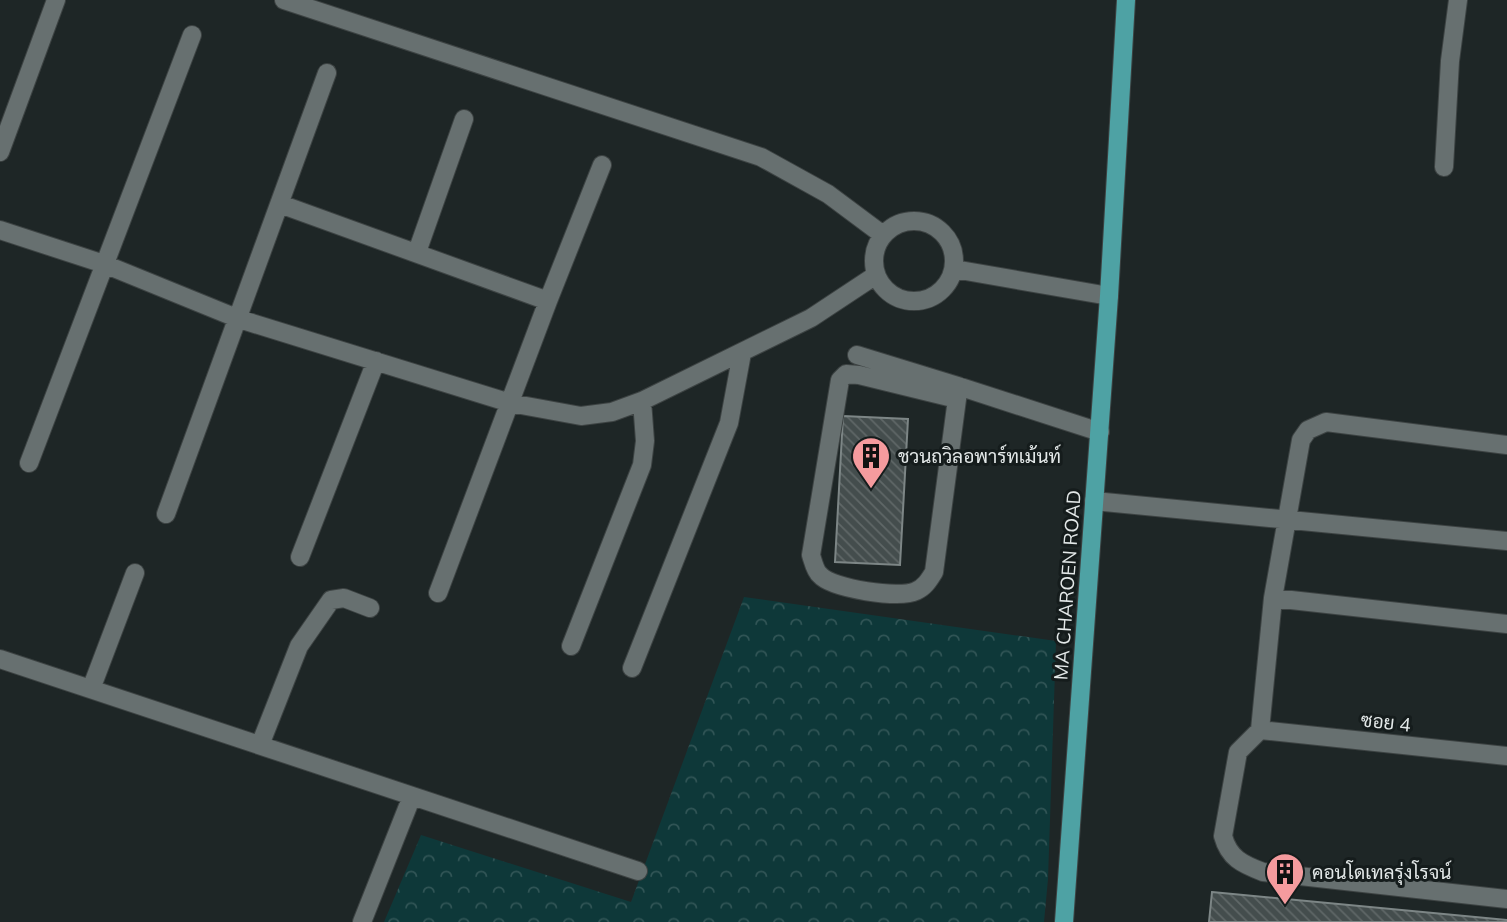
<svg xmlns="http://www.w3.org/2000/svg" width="1507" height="922" font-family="Mulish,Sarabun,sans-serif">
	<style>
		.forest { fill: url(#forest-crowns) }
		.building { fill: url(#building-back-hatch); stroke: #7d8686; stroke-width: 2 }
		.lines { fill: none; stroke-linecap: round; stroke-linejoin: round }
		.minor-casing { stroke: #3d4343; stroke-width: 20 }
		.major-casing { stroke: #3d4343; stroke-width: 20 }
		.minor { stroke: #677070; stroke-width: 18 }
		.major { stroke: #4ea2a4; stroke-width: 18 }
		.labels { text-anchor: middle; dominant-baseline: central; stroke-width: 6; stroke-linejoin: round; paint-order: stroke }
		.poi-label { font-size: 19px; fill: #e3e8e8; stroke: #151c1c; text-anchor: start }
		.street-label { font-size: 19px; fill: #e3e8e8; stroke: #151c1c }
	</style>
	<defs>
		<pattern id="forest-crowns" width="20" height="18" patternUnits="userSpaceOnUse" patternTransform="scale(1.75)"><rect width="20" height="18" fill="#0e3839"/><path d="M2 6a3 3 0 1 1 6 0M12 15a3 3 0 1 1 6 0" fill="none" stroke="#315556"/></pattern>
		<pattern id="building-back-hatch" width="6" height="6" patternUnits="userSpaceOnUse" patternTransform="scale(1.75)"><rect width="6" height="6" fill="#444d4d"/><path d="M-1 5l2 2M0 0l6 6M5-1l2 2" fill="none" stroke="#5f6767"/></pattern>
	</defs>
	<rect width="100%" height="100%" fill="#1e2626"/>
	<path class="forest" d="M744,597l312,44 -8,238 -4,43h-660l37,-87 210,67z"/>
	<path class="building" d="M843,416l65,3 -8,146 -65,-3z
		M1212,892l295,28v2h-298z"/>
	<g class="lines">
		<defs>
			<path id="minor" d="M284,0l477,157 67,37 55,41
				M0,152l56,-152
				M1444,167l6,-106 8,-61
				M280,204l268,97
				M874 261a40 40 0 1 1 80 0a40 40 0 1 1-80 0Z
				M0,230l104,34 135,55 271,84 71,13 31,-4 30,-11 169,-83 65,-43
				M417,252l47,-133
				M954,269l155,27
				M857,355l101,31 142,46
				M957,399l-98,-24 -13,-1 -6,6 -29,175c2,6 4,16 9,20 12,14 80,24 96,16 9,-4 13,-11 18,-19l23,-173 1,-13
				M1507,445l-181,-23 -18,8 -7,10 -28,158 -13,132 -22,22 -15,84c6,22 19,28 40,36l244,27
				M29,463l163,-428
				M1094,501l413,40
				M166,514l161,-441
				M300,557l76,-196
				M438,593l110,-292 54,-136
				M1273,598l234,26
				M571,646l71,-181 3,-24 -3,-40
				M0,659l638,212
				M632,668l97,-245 13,-70
				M91,689l44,-116
				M1260,730l247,26
				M260,745l39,-99 32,-46 13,-2 26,10
				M362,922l50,-126"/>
			<path id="major" d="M1064,922l45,-626 17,-296"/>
		</defs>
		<use href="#minor" class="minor-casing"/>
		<use href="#major" class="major-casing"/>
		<use href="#minor" class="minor"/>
		<use href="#major" class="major"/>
	</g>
	<defs>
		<symbol id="building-pin" viewBox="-11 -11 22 30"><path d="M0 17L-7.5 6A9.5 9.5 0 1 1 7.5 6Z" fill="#f59b9e" stroke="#151c1c"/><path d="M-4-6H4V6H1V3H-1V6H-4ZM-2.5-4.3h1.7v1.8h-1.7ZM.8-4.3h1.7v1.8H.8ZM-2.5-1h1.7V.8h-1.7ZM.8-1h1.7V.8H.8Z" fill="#111"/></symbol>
	</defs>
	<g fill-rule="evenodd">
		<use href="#building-pin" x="849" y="434" width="44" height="60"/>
		<use href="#building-pin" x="1263" y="850" width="44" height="60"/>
	</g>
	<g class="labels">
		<g class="poi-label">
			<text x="898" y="456">ชวนถวิลอพาร์ทเม้นท์</text>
			<text x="1312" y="872">คอนโดเทลรุ่งโรจน์</text>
		</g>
		<g class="street-label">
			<text transform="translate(1067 585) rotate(-86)">MA CHAROEN ROAD</text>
			<text transform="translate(1386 722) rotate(6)">ซอย 4</text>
		</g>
	</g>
</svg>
